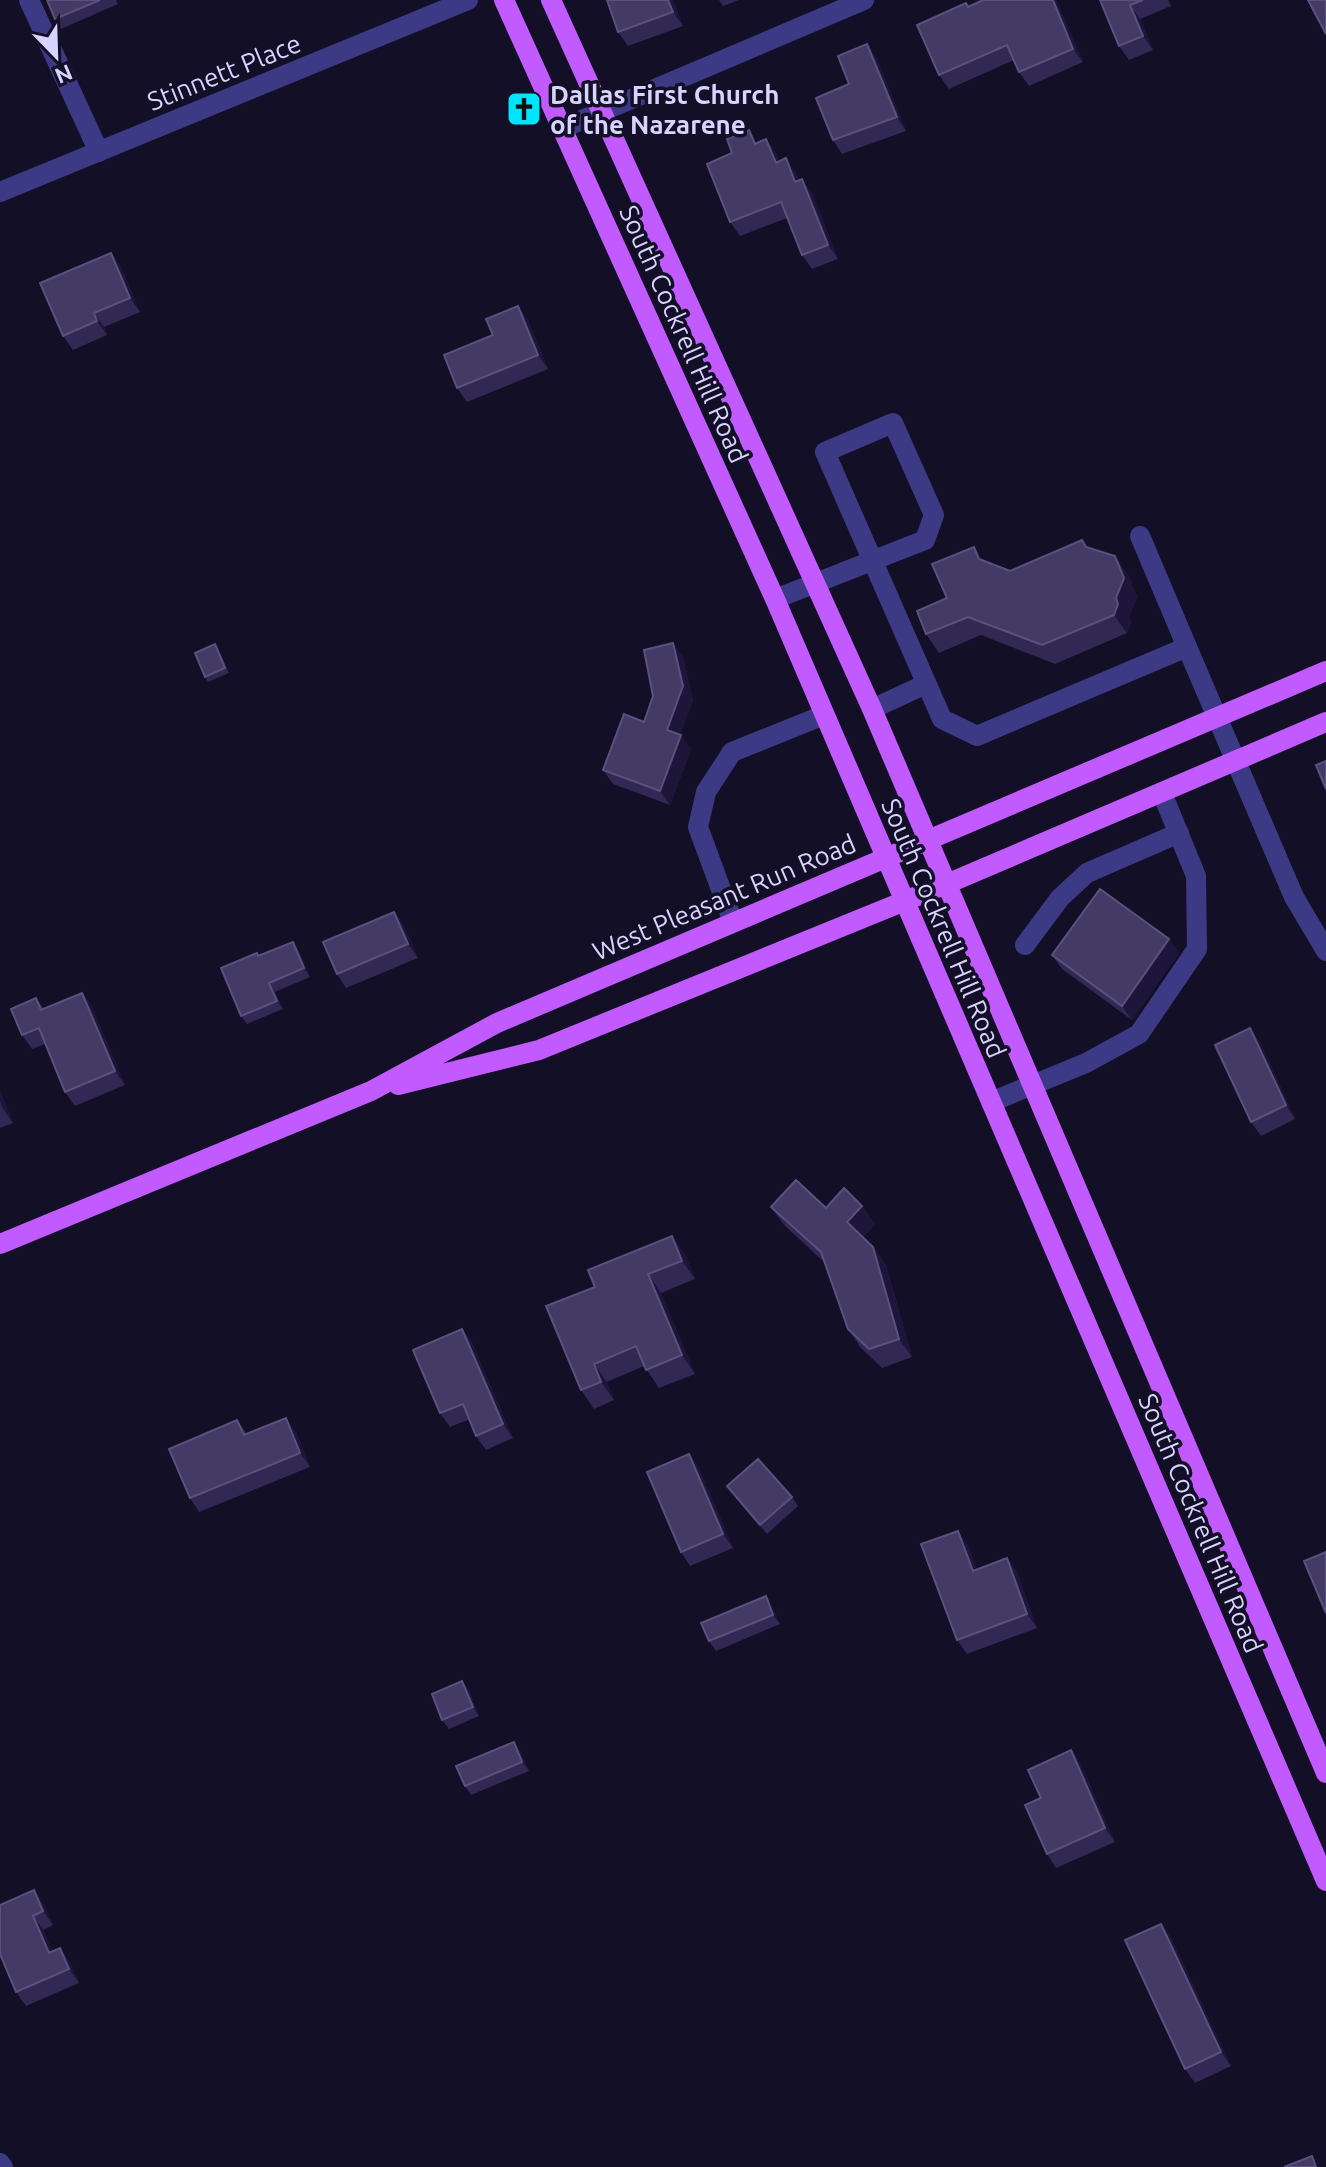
<svg xmlns="http://www.w3.org/2000/svg" width="1326" height="2167" font-family="Ubuntu,sans-serif">
	<style>
		.lines { fill: none; stroke-linecap: round; stroke-linejoin: round }
		.minor { stroke: #3d3a85; stroke-width: 20 }
		.major { stroke: #c25bff; stroke-width: 20 }
		.wall { fill: #312854 }
		.shaded-wall { fill: #1d163a }
		.building { fill: #433a66; stroke: #5a527e; stroke-width: 2 }
		.labels { text-anchor: middle; dominant-baseline: central; stroke-width: 7; stroke-linejoin: round; paint-order: stroke }
		.street-label { font-size: 26px; fill: #d9d4ff; stroke: #130f26 }
		.poi-label { font-size: 26px; font-weight: bold; fill: #d9d4ff; stroke: #130f26; text-anchor: start }
	</style>
	<rect width="100%" height="100%" fill="#130f26"/>
	<g class="lines">
		<path class="minor" d="M29,0l70,152
			M563,128l301,-128
			M0,192l468,-192
			M1140,536l47,111
			M775,599l150,-59 9,-25 -41,-92 -68,29 117,267 35,17 210,-89 107,250 32,54
			M872,709l54,-25
			M733,922l-35,-95 8,-35 26,-40 92,-37
			M1025,945l35,-47 27,-25 92,-40
			M991,1102l95,-39 53,-29 58,-85 -1,-73 -34,-83
			M0,2163l3,4"/>
		<path class="major" d="M504,0l271,599 551,1282
			M551,0l321,709 454,1064
			M398,1085l141,-35 410,-167 377,-161
			M0,1244l371,-153 126,-68 829,-352"/>
	</g>
	<path class="wall" d="M47,0h69l2,4 -57,25 -6,-10z
		M673,0l10,26 -55,20 -10,-14z
		M719,0h20l-16,6z
		M1056,0l27,62 -54,24 -10,-14 -5,-12 -65,29 -10,-14 27,-72 2,3z
		M1100,0h68l3,6 -31,13 13,31 -24,10 -10,-14z
		M867,44l10,15 29,72 -64,23 -9,-14z
		M766,139l10,14 3,8 16,11 4,8 13,13 26,66 -26,10 -10,-14 -15,-37 -47,18 -10,-14 28,-79z
		M111,253l10,14 19,45 -36,15 3,8 -34,15 -10,-14z
		M518,306l10,14 20,49 -81,33 -10,-14 36,-53z
		M1088,548l27,8 13,19 9,22 -8,20 2,5 -4,11 -72,31 -74,-29 -42,18 -13,-19 21,-36 37,-37 26,10z
		M218,649l11,24 -21,9 -3,-5z
		M683,657l10,43 -13,35 11,14 -21,56 -57,-21 -10,-14 41,-48z
		M394,912l10,14 14,32 -72,30 -9,-14z
		M1169,939l10,14 -47,67 -70,-51 -10,-14z
		M298,950l12,27 -35,15 8,17 -36,15 -6,-8 16,-63 2,3z
		M82,993l10,14 33,78 -50,21 -10,-14 -20,-48 -13,5 -10,-14 14,-37 8,11z
		M1260,1042l35,77 -34,17 -10,-14z
		M0,1091l13,32 -13,5z
		M862,1206l13,18 -12,13 10,10 13,18 26,92 -30,11 -21,-20 -13,-19 -24,-67 -40,-37 -13,-18 55,1z
		M685,1254l10,25 -34,14 34,81 -36,14 -15,-22 -37,16 7,18 -20,9 -13,-19 -35,-84z
		M462,1329l10,14 41,95 -27,12 -10,-14 -6,-17 -20,8 -10,-14z
		M237,1420l10,14 49,-2 14,35 -111,45 -9,-14z
		M689,1454l10,14 34,80 -43,18 -9,-14z
		M727,1486l65,11 6,9 -31,28z
		M968,1545l9,25 30,-12 10,14 20,56 -70,26 -10,-14z
		M772,1606l8,18 -64,27 -7,-10z
		M462,1681l7,10 10,25 -30,13 -7,-9z
		M514,1742l6,9 9,20 -58,24 -6,-9z
		M1071,1750l10,15 34,77 -59,26 -9,-14 -6,-56z
		M44,1904l9,21 -10,5 9,21 8,-3 10,14 9,21 -53,23 -10,-14 -16,-38z
		M1161,1924l10,14 60,128 -36,17 -10,-14z"/>
	<path class="shaded-wall" d="M668,0h5l10,26 -10,-14z
		M1053,0h3l27,62 -10,-13z
		M1130,5l10,14 13,31 -10,-14z
		M867,44l10,15 29,72 -9,-14z
		M766,139l10,14 9,24 -9,-14z
		M786,158l9,14 10,24 -10,-14z
		M802,179l10,14 26,66 -10,-14z
		M111,253l10,14 19,45 -10,-14z
		M518,306l10,14 20,49 -10,-14z
		M94,313l10,14 3,8 -10,-14z
		M1115,556l13,19 9,22 -8,20 2,5 -4,11 -13,-18 2,-17z
		M673,643l10,14 10,43 -16,44 -10,-14z
		M681,735l10,14 -21,56 -10,-14z
		M394,912l10,14 14,32 -10,-14z
		M1169,939l10,14 -47,67 -10,-14z
		M293,942l5,8 12,27 -6,-9z
		M269,983l6,9 8,17 -6,-8z
		M82,993l10,14 33,78 -10,-14z
		M1250,1028l10,14 35,77 -9,-14z
		M0,1091l13,32 -10,-14 -3,-8z
		M862,1206l13,18 -15,17 -13,-19z
		M672,1236l13,18 10,25 -13,-18z
		M873,1247l13,18 26,92 -13,-18z
		M648,1274l13,19 34,81 -13,-19z
		M462,1329l10,14 41,95 -10,-14z
		M594,1364l13,18 7,18 -13,-18z
		M286,1418l10,14 14,35 -10,-14z
		M689,1454l10,14 34,80 -10,-14z
		M958,1531l10,14 15,40 -10,-14z
		M1007,1558l10,14 20,56 -10,-14z
		M766,1596l6,10 8,18 -7,-9z
		M462,1681l7,10 10,25 -6,-9z
		M514,1742l6,9 9,20 -7,-9z
		M1071,1750l10,15 34,77 -10,-14z
		M34,1890l10,14 9,21 -10,-14z
		M33,1916l10,14 16,37 -10,-14z
		M1161,1924l10,14 60,128 -10,-14z
		M60,1948l10,14 9,21 -10,-14z"/>
	<path class="building" d="M47,0h53l-45,19z
		M607,0h61l5,12 -55,20z
		M983,0h70l20,49 -54,23 -12,-27 -68,30 -22,-50 49,-22 2,4z
		M1100,0h43l-13,5 13,31 -24,10z
		M1308,0h18v34z
		M867,44l30,73 -64,23 -17,-42 33,-14 -11,-28z
		M749,130l6,14 11,-5 10,24 10,-5 9,24 7,-3 26,66 -26,10 -21,-53 -51,20 -23,-58 25,-11 -5,-14z
		M111,253l19,45 -36,15 3,8 -34,15 -23,-53z
		M518,306l20,49 -81,33 -13,-33 49,-20 -7,-16z
		M1082,540l4,7 29,9 9,22 -8,20 2,6 -4,11 -72,30 -74,-28 -42,17 -9,-23 30,-13 -15,-34 42,-17 5,12 31,12z
		M673,643l10,43 -16,44 14,5 -21,56 -57,-21 21,-56 20,8 9,-26 -9,-46z
		M215,644l10,24 -20,9 -10,-24z
		M1326,761v28l-10,-24z
		M1100,889l69,50 -47,67 -70,-51z
		M394,912l14,32 -71,30 -14,-32z
		M293,942l11,26 -35,15 8,18 -36,15 -20,-48 36,-15 1,3z
		M82,993l33,78 -50,21 -26,-64 -17,7 -11,-26 25,-11 5,12z
		M1250,1028l36,77 -35,17 -36,-77z
		M796,1180l30,28 18,-20 18,18 -15,16 26,25 26,92 -30,10 -21,-20 -27,-77 -50,-45z
		M672,1236l10,25 -34,13 34,81 -36,15 -10,-24 -42,18 7,18 -20,8 -35,-84 49,-19 -7,-17z
		M462,1329l41,95 -27,12 -13,-32 -23,9 -27,-63z
		M286,1418l14,35 -110,45 -21,-49 68,-29 7,15z
		M689,1454l34,80 -42,18 -34,-80z
		M758,1459l34,38 -32,28 -33,-39z
		M958,1531l15,40 34,-13 20,56 -70,26 -36,-96z
		M1326,1552v61l-22,-52z
		M766,1596l7,19 -64,26 -8,-18z
		M462,1681l11,26 -31,13 -10,-26z
		M514,1742l8,20 -57,24 -9,-20z
		M1071,1750l34,78 -58,26 -22,-49 16,-7 -13,-28z
		M34,1890l9,21 -10,5 16,37 11,-5 9,21 -53,23 -16,-38v-49z
		M1161,1924l60,128 -36,17 -60,-129z
		M1312,2156l4,11h-32z"/>
	<defs>
		<symbol id="church-square" viewBox="-11 -11 22 22"><rect x="-9" y="-9" width="18" height="18" rx="4" fill="#00e5ff" stroke="#130f26"/><path d="M-1.2-6h2.4v3.5h3.3v2.4h-3.3V6h-2.4V-.1h-3.3v-2.4h3.3Z" fill="#111"/></symbol>
	</defs>
	<g fill-rule="evenodd">
		<use href="#church-square" x="504" y="89" width="40" height="40"/>
	</g>
	<g class="labels">
		<g class="street-label">
			<text transform="translate(224 72) rotate(-22)">Stinnett Place</text>
			<text transform="translate(684 334) rotate(66)">South Cockrell Hill Road</text>
			<text transform="translate(724 897) rotate(-23)">West Pleasant Run Road</text>
			<text transform="translate(944 928) rotate(67)">South Cockrell Hill Road</text>
			<text transform="translate(1201 1523) rotate(67)">South Cockrell Hill Road</text>
		</g>
		<g class="poi-label">
			<text x="550" y="94">Dallas First Church<tspan x="550" dy="30">of the Nazarene</tspan></text>
		</g>
	</g>
	<g transform="translate(56 56) rotate(157)" stroke="#130f26" stroke-width="6" paint-order="stroke">
	<path d="M0-6L14 30L0 20L-14 30Z" fill="#d9d4ff"/>
	<text y="-12" font-size="22" font-weight="bold" text-anchor="middle" fill="#d9d4ff">N</text>
	</g>
</svg>
